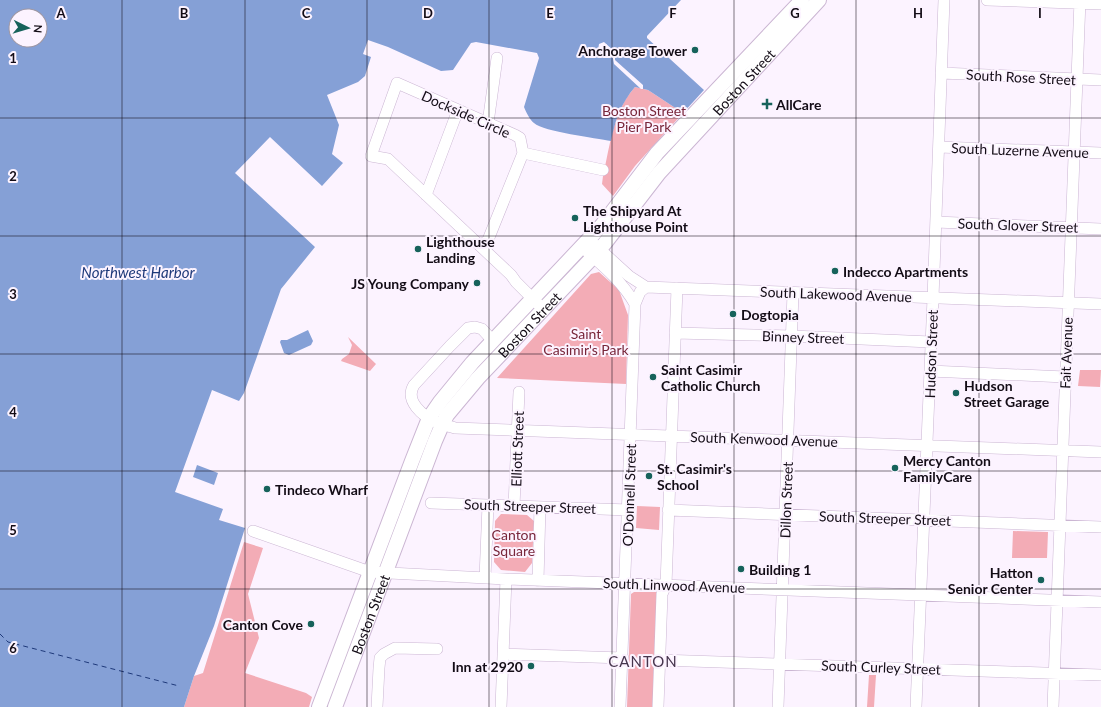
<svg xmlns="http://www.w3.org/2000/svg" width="1101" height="707" font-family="Lato,sans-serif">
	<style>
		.green { fill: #f3acb6 }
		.water { fill: #85a0d6; fill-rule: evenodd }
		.pier { fill: #fcf3ff }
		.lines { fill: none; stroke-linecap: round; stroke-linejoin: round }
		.ferry { stroke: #1e397a; stroke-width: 1; stroke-dasharray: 5 4; stroke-linecap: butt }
		.minor-casing { stroke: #cbb6d3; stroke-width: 12 }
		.major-casing { stroke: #cbb6d3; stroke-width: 16 }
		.minor { stroke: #fff; stroke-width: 11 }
		.major { stroke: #fff; stroke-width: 14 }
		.grid { fill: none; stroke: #130c16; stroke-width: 1; stroke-opacity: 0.55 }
		.poi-dot { fill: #16625b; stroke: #fcf3ff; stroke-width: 1.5 }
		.labels { text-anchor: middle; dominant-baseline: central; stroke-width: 4; stroke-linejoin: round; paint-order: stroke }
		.poi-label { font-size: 14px; font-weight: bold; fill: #130c16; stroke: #fcf3ff; text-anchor: start }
		.street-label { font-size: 14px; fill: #130c16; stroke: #fcf3ff }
		.park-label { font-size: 14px; fill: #78263a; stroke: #fcf3ff }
		.water-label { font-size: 15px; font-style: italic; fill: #1e397a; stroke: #fcf3ff }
		.neighbourhood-label { font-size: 15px; letter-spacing: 1px; fill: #46354d; stroke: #fcf3ff }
		.grid-label { font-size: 13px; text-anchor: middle; font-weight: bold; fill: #130c16; stroke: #fcf3ff; stroke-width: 4; stroke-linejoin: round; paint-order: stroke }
	</style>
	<rect width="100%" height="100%" fill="#fcf3ff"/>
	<path class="green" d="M635,87l13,3 35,23 -48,53 -22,30 -11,-12 1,-8c7,-30 10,-65 32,-89z
		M599,272l20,18 9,25 -2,69 -129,-6 94,-104z
		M348,337l28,27 -6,7 -29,-10 1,-2 7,-5 3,-9z
		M1080,370h21l-1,17 -22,-1z
		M637,506l23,1 -1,23 -23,-2z
		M501,514l26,1 7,6 -2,42 -7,9 -24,-2 -7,-8 1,-41z
		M1013,531l35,1 -1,26h-35z
		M244,542l19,6 -15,46 11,44 -14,35 61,20 6,4 -3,10h-125l10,-31 9,-3z
		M634,592h23l3,4 -4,111h-29l4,-113z
		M869,675h7l-2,32h-7z"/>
	<path class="water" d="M0,0h681l-34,36v2l57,52 -21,23 -35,-23 -13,-3c-14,16 -20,34 -24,54 -15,-3 -67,-9 -77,-18 -4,-3 -8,-11 -10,-16l15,-49 -2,-5 -61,-11 -5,1 -18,27 -12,1 -53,-24 -20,-7 -5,14 8,3 -6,19 -7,6 -31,13 12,30 -7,29 11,9 -21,23 -52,-49 -35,36 80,74 -34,42 -37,104 -5,8 -27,-11 -37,102 48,17 -4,11 26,8 -31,98 -20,50 -10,31h-184zM16,16h24v24h-24z
		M308,330l5,11 -2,4 -22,10 -5,-2 -4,-11 1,-2h6z
		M197,465l21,8 -4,12 -21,-8z"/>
	<path class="pier" d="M604,42l11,10v8l28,25v4h-2l-27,-25 -2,-11 -6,-5 -2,3h-3l-3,-1 1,-6z"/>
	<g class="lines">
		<path class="ferry" d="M0,634l8,8 171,44"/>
		<defs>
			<path id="minor" d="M987,0l114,4
				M941,73l160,7
				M488,123l9,-65
				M939,147l162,6
				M523,153l80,17
				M426,195l32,-85
				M936,222l165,7
				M594,244l35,32 17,11 455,17
				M481,246l7,-6 35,-87 -3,-15 -5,-3 -118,-52 -26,73 17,3 123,116 5,7 22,22
				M582,247c21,19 39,33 53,57
				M675,333l117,3 139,6
				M493,341l-11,-12 -7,-2 -7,1 -18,18 -36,39c-10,16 9,31 22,37 6,3 13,4 19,6l646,24
				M930,371l135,6
				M431,503l198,7
				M514,506l5,-114
				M668,510l433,17
				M253,531l117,41 136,7 595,23
				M485,578l3,-73
				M538,581l2,-74
				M503,654l120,4
				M660,660l441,15
				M377,707l2,-39 1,-10 4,-4 11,-6 42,1
				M501,707l5,-128
				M620,707l15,-403 5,-12 6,-5
				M658,707l4,-113 4,-9 11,-297
				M778,707l15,-414
				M916,707l17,-409 11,-298
				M1053,707l27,-707"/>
			<g id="major">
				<path d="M319,707l93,-246 17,-43 11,-16 32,-39 130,-138 55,-72 145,-153"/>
				<path id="s1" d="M335,707l100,-266 7,-16 5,-10 31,-37 115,-121 12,-14 54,-70 160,-173"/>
			</g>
		</defs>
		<use href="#minor" class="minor-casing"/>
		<use href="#major" class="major-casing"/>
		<use href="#minor" class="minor"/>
		<use href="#major" class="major"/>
	</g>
	<path class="grid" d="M122,0v707M245,0v707M367,0v707M489,0v707M612,0v707M734,0v707M856,0v707M979,0v707M0,118h1101M0,236h1101M0,354h1101M0,471h1101M0,589h1101"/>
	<g class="poi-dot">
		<circle cx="695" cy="50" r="4"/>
		<path d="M765 98h4v4h4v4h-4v4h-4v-4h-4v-4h4z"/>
		<circle cx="575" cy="218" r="4"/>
		<circle cx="418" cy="249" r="4"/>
		<circle cx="835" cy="271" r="4"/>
		<circle cx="477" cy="283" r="4"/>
		<circle cx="733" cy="314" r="4"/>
		<circle cx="653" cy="377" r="4"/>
		<circle cx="956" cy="393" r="4"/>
		<circle cx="895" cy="468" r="4"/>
		<circle cx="649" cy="476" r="4"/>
		<circle cx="267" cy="489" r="4"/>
		<circle cx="741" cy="569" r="4"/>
		<circle cx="1041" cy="580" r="4"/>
		<circle cx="311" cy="624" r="4"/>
		<circle cx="531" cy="666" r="4"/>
	</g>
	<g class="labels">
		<g class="poi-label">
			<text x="687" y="50" text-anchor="end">Anchorage Tower</text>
			<text x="776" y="104">AllCare</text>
			<text x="583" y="210">The Shipyard At<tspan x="583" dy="16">Lighthouse Point</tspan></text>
			<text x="426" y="241">Lighthouse<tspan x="426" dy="16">Landing</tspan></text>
			<text x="843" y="271">Indecco Apartments</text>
			<text x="469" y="283" text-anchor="end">JS Young Company</text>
			<text x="741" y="314">Dogtopia</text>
			<text x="661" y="369">Saint Casimir<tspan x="661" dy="16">Catholic Church</tspan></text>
			<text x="964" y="385">Hudson<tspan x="964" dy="16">Street Garage</tspan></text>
			<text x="903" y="460">Mercy Canton<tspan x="903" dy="16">FamilyCare</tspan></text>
			<text x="657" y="468">St. Casimir's<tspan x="657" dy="16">School</tspan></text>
			<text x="275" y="489">Tindeco Wharf</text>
			<text x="749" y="569">Building 1</text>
			<text x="1033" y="572" text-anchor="end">Hatton<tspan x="1033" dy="16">Senior Center</tspan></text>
			<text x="303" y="624" text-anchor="end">Canton Cove</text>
			<text x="523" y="666" text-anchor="end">Inn at 2920</text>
		</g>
		<g class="street-label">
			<text transform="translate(1021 77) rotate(3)">South Rose Street</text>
			<text stroke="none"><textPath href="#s1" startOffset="759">Boston Street</textPath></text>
			<text transform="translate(466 114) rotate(24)">Dockside Circle</text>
			<text transform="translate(1020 150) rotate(2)">South Luzerne Avenue</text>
			<text transform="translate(1018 225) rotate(2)">South Glover Street</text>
			<text transform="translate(836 294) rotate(2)">South Lakewood Avenue</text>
			<text stroke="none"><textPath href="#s1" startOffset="435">Boston Street</textPath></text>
			<text transform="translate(803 337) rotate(2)">Binney Street</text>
			<text transform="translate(1066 353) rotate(-88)">Fait Avenue</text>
			<text transform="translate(931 354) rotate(-88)">Hudson Street</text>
			<text transform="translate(764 439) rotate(2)">South Kenwood Avenue</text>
			<text transform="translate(517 449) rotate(-88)">Elliott Street</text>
			<text transform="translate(629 495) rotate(-88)">O'Donnell Street</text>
			<text transform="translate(786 500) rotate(-88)">Dillon Street</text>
			<text transform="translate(530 506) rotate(2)">South Streeper Street</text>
			<text transform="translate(885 518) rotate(2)">South Streeper Street</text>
			<text transform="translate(674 585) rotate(2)">South Linwood Avenue</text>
			<text stroke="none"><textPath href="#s1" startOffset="99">Boston Street</textPath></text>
			<text transform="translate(881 667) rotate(2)">South Curley Street</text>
		</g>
		<g class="park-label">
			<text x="644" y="110">Boston Street<tspan x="644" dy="16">Pier Park</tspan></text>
			<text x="586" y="333">Saint<tspan x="586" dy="16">Casimir's Park</tspan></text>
			<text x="514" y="534">Canton<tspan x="514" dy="16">Square</tspan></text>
		</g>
		<g class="water-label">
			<text x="138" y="272">Northwest Harbor</text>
		</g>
		<g class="neighbourhood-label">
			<text x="643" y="661">CANTON</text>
		</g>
	</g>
	<g class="grid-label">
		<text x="61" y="18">A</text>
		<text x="184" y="18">B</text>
		<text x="306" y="18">C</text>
		<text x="428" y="18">D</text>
		<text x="550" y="18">E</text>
		<text x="673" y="18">F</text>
		<text x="795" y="18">G</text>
		<text x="918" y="18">H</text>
		<text x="1040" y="18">I</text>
		<text x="13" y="63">1</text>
		<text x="13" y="181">2</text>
		<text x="13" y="299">3</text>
		<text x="13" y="417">4</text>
		<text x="13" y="535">5</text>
		<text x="13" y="653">6</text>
	</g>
	<g transform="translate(28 28) rotate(95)"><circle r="19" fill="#fcf3ff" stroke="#9f97a2"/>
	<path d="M0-3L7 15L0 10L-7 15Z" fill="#16625b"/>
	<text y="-6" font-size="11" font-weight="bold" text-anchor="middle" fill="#130c16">N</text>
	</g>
</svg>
